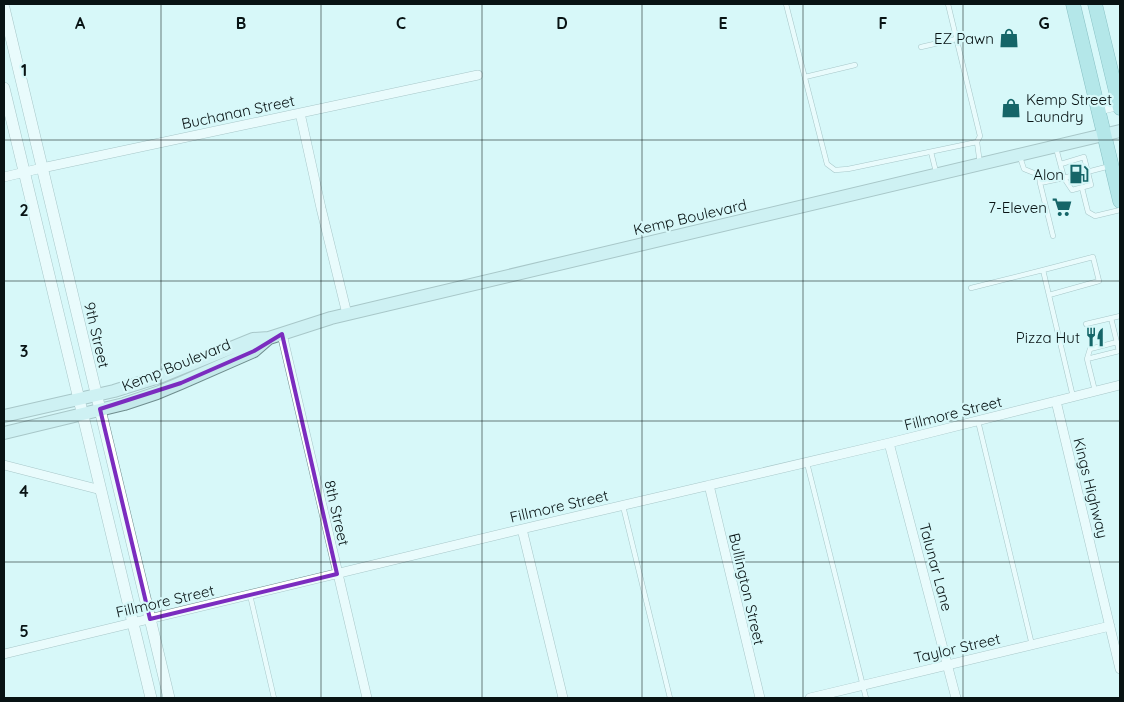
<svg xmlns="http://www.w3.org/2000/svg" width="1124" height="702" font-family="Quicksand,sans-serif">
	<style>
		.lines { fill: none; stroke-linecap: round; stroke-linejoin: round }
		.service-casing { stroke: #6f8d8e; stroke-width: 5.5 }
		.minor-casing { stroke: #6f8d8e; stroke-width: 10 }
		.tertiary-casing { stroke: #6f8d8e; stroke-width: 12 }
		.secondary-casing { stroke: #6f8d8e; stroke-width: 14 }
		.primary-casing { stroke: #297c80; stroke-width: 15 }
		.service { stroke: #fff; stroke-width: 4.5 }
		.minor { stroke: #fff; stroke-width: 9 }
		.tertiary { stroke: #fff; stroke-width: 11 }
		.secondary { stroke: #c4e9ea; stroke-width: 12 }
		.primary { stroke: #89d3d6; stroke-width: 14 }
		.marked { fill: none; stroke: #7b2cbf; stroke-width: 4; stroke-linejoin: round }
		.grid { fill: none; stroke: #081314; stroke-width: 1; stroke-opacity: 0.55 }
		.labels { text-anchor: middle; dominant-baseline: central; stroke-width: 4.5; stroke-linejoin: round; paint-order: stroke }
		.poi-label { font-size: 15px; fill: #081314; stroke: #d7f8f9; text-anchor: end }
		.street-label { font-size: 15px; fill: #081314; stroke: #d7f8f9 }
		.grid-label { font-size: 16px; text-anchor: middle; font-weight: bold; fill: #081314; stroke: #d7f8f9; stroke-width: 4.5; stroke-linejoin: round; paint-order: stroke }
	</style>
	<rect width="100%" height="100%" fill="#d7f8f9"/>
	<g class="lines">
		<defs>
			<path id="service" d="M786,4l41,160 8,6 13,-1 129,-27
				M948,4l32,132 -3,6 3,22
				M921,47l35,-8
				M805,77l50,-12
				M1056,148l8,30 7,-2
				M931,152l5,20
				M1020,157l4,12 15,6 1,8
				M1087,172l23,-6
				M1082,188l6,24 7,4 25,-6
				M1053,236l-13,-53 24,-5 8,12 19,-5 -7,-28 -23,7
				M1043,270l50,-13 6,24 -50,14
				M971,288l72,-18 30,127
				M1086,324l34,-8
				M1087,359l3,-10 27,-7
				M1095,391l-8,-32 32,-8 -8,-33
				M978,421l54,224
				M807,463l59,235
				M623,506l47,192
				M250,595l24,103"/>
			<path id="minor" d="M1099,110l21,-5
				M300,113l21,95 26,106
				M4,177l38,-9 436,-93
				M282,334l85,364
				M1056,401l64,268
				M889,443l67,255
				M4,465l97,25
				M709,485l51,213
				M522,529l41,169
				M4,654l518,-125 367,-86 231,-58
				M810,698l300,-72"/>
			<path id="tertiary" d="M4,8l165,690
				M4,88l147,610"/>
			<path id="secondary" d="M4,416l110,-25 48,-15 91,-37 16,-1 62,-20 789,-187
				M4,433l120,-29 33,-11 24,-10 73,-32 15,-13"/>
			<path id="primary" d="M1073,4l47,197
				M1095,4l25,104"/>
		</defs>
		<use href="#service" class="service-casing"/>
		<use href="#minor" class="minor-casing"/>
		<use href="#tertiary" class="tertiary-casing"/>
		<use href="#secondary" class="secondary-casing"/>
		<use href="#primary" class="primary-casing"/>
		<use href="#service" class="service"/>
		<use href="#minor" class="minor"/>
		<use href="#tertiary" class="tertiary"/>
		<use href="#secondary" class="secondary"/>
		<use href="#primary" class="primary"/>
	</g>
	<path d="M0 0H1124V702H0ZM282,334l55,240 -187,45 -50,-210 81,-26 73,-32z" fill="#d7f8f9" fill-opacity=".55" fill-rule="evenodd"/>
	<path class="marked" d="M282,334l55,240 -187,45 -50,-210 81,-26 73,-32z"/>
	<path class="grid" d="M161,4v694M321,4v694M482,4v694M642,4v694M803,4v694M963,4v694M4,140h1116M4,281h1116M4,421h1116M4,562h1116"/>
	<defs>
		<symbol id="shop-bare" viewBox="-9 -9 18 18"><path d="M-5-2.5h2.3a2.7 3.5 0 0 1 5.4 0H5L5.5 6h-11ZM-1.5-2.5h3a1.5 2.3 0 0 0-3 0Z" fill="#156568" stroke="#d7f8f9" stroke-width="2.5" paint-order="stroke"/></symbol>
		<symbol id="fuel-bare" viewBox="-9 -9 18 18"><path d="M-5.5-6h7V0h2V4h1.3V-2.5L3-4.5l.8-.8L6-3V5H2.5V1h-1V6h-7ZM-4.2-4.7v3.2H.2V-4.7Z" fill="#156568" stroke="#d7f8f9" stroke-width="2.5" paint-order="stroke"/></symbol>
		<symbol id="supermarket-bare" viewBox="-9 -9 18 18"><path d="M-6-5.5h2.5l.6 2H6L4.5 2H-2.5L-4.4-4H-6ZM-1.5 3.2a1.3 1.3 0 1 0 .1 0ZM3 3.2a1.3 1.3 0 1 0 .1 0Z" fill="#156568" stroke="#d7f8f9" stroke-width="2.5" paint-order="stroke"/></symbol>
		<symbol id="restaurant-bare" viewBox="-9 -9 18 18"><path d="M-5-6h1v4h1v-4h1v4h1v-4h1v5L-1.5 .5V6h-2V.5L-5-1ZM5-6V6H3V1.5H1.5Q1.5-4 5-6Z" fill="#156568" stroke="#d7f8f9" stroke-width="2.5" paint-order="stroke"/></symbol>
	</defs>
	<g fill-rule="evenodd">
		<use href="#shop-bare" x="995" y="24" width="28" height="28"/>
		<use href="#shop-bare" x="997" y="94" width="28" height="28"/>
		<use href="#fuel-bare" x="1065" y="160" width="28" height="28"/>
		<use href="#supermarket-bare" x="1048" y="193" width="28" height="28"/>
		<use href="#restaurant-bare" x="1081" y="323" width="28" height="28"/>
	</g>
	<g class="labels">
		<g class="poi-label">
			<text x="994" y="38">EZ Pawn</text>
			<text x="1026" y="99" text-anchor="start">Kemp Street<tspan x="1026" dy="17">Laundry</tspan></text>
			<text x="1064" y="174">Alon</text>
			<text x="1047" y="207">7-Eleven</text>
			<text x="1080" y="337">Pizza Hut</text>
		</g>
		<g class="street-label">
			<text transform="translate(238 112) rotate(-12)">Buchanan Street</text>
			<text transform="translate(690 217) rotate(-13)">Kemp Boulevard</text>
			<text transform="translate(97 335) rotate(77)">9th Street</text>
			<text transform="translate(176 365) rotate(-22)">Kemp Boulevard</text>
			<text transform="translate(953 413) rotate(-14)">Fillmore Street</text>
			<text transform="translate(1091 488) rotate(76)">Kings Highway</text>
			<text transform="translate(559 506) rotate(-13)">Fillmore Street</text>
			<text transform="translate(337 513) rotate(77)">8th Street</text>
			<text transform="translate(936 567) rotate(75)">Talunar Lane</text>
			<text transform="translate(747 589) rotate(77)">Bullington Street</text>
			<text transform="translate(165 601) rotate(-13)">Fillmore Street</text>
			<text transform="translate(957 648) rotate(-13)">Taylor Street</text>
		</g>
	</g>
	<g class="grid-label">
		<text x="80" y="29">A</text>
		<text x="241" y="29">B</text>
		<text x="401" y="29">C</text>
		<text x="562" y="29">D</text>
		<text x="723" y="29">E</text>
		<text x="883" y="29">F</text>
		<text x="1044" y="29">G</text>
		<text x="24" y="76">1</text>
		<text x="24" y="216">2</text>
		<text x="24" y="357">3</text>
		<text x="24" y="497">4</text>
		<text x="24" y="637">5</text>
	</g>
	<rect width="1124" height="702" fill="none" stroke="#081314" stroke-width="10"/>
</svg>
